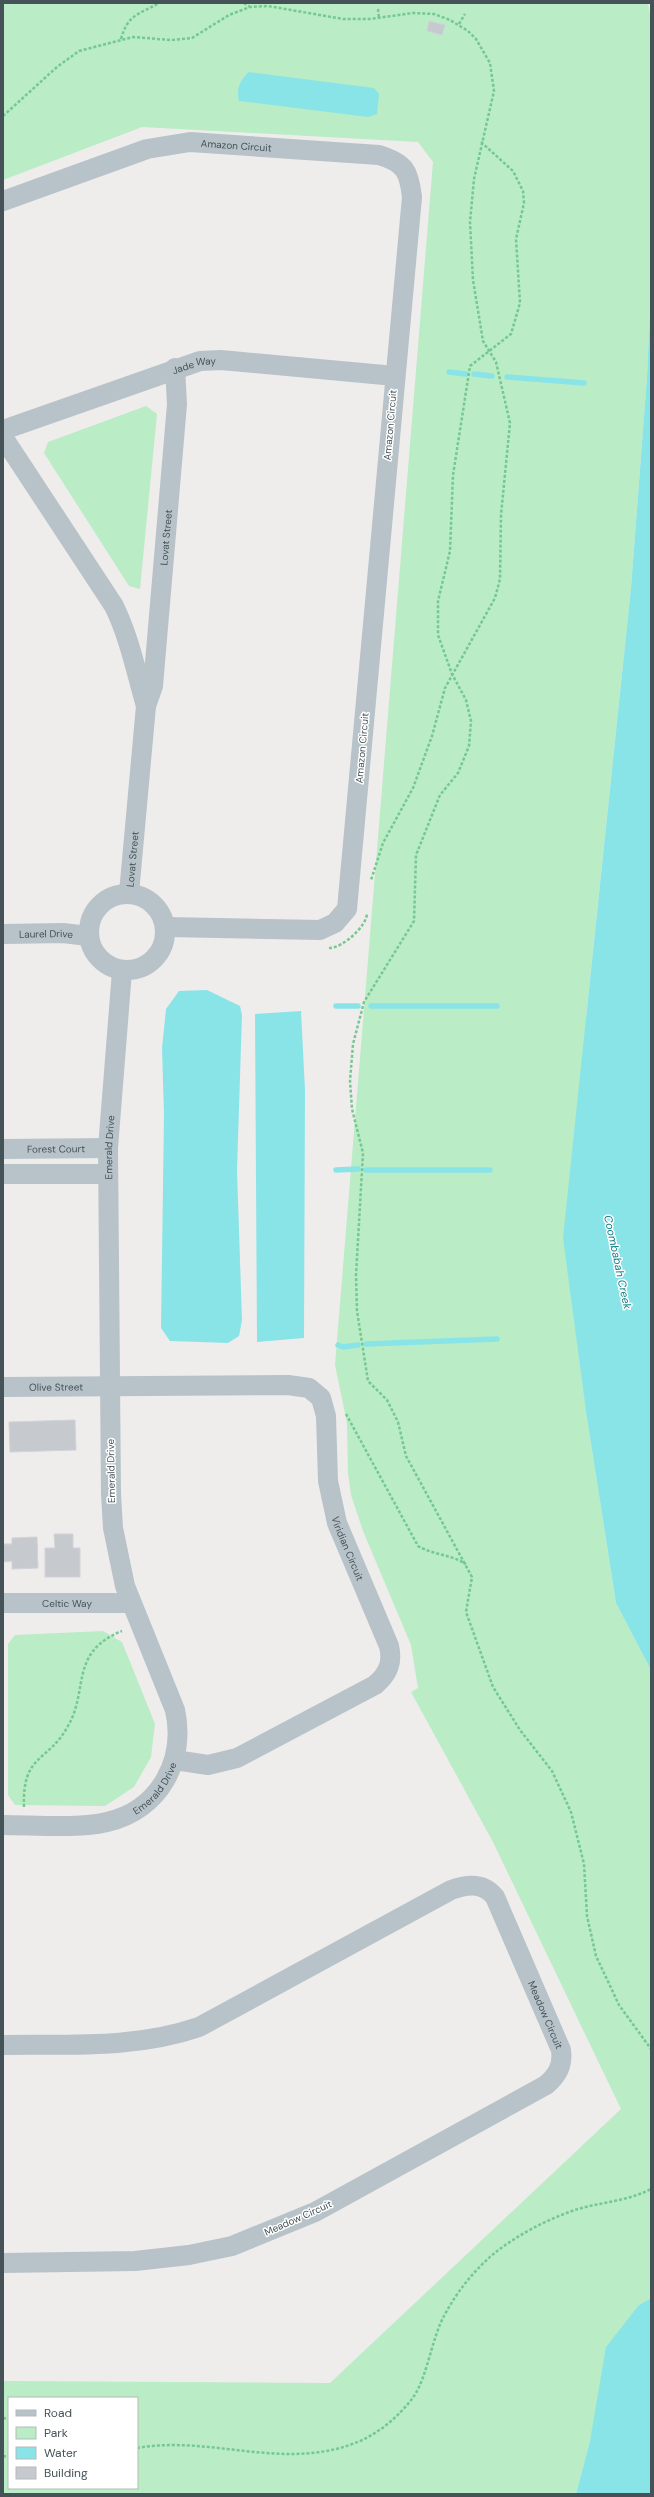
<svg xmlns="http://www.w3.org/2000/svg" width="654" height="2497" font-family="'DM Sans',sans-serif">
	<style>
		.green { fill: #baecc5; fill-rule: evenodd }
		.water { fill: #89e4e8 }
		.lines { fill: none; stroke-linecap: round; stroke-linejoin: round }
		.stream { stroke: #89e4e8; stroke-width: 5.5 }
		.building { fill: #c6cacf; stroke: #d0d3d7 }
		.path { stroke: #74c891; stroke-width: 2.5; stroke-dasharray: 3 2; stroke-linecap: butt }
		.minor { stroke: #b7c3c8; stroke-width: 20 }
		.labels { text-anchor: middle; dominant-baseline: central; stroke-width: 3; stroke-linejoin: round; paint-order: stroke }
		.street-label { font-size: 10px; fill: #455258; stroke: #fff }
		.water-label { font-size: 11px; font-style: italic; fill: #117e83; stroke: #fff }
	</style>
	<rect width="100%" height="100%" fill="#efecec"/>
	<path class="green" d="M3,3h645l3,17v270l-4,87 -16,211 -45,429 1,401 29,185 35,67v628l-12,7 -49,136 -14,53h-573v-113l327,2 291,-274 -128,-267 -82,-150 7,-4 -7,-43 -48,-114 -12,-36 -3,-22 -1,-50 -12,-58 98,-1203 -15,-20 -276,-15 -139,53zM9,2398h128v90h-128z
		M146,406l11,8 -17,175 -11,-3 -85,-133 4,-11z
		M103,1631l19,11 33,82 -4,33 -17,30 -29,19 -90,-1 -7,-10v-151l7,-9z"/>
	<path class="water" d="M249,72l125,16 5,6 -2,20 -9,3 -129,-16c-3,-12 1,-21 10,-29z
		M651,290v1380l-35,-67 -29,-185 -24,-180 68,-650 16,-211z
		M207,990l33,16 2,9 -5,155 5,150 -3,16 -11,7 -58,-2 -9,-13 3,-214 -2,-66 4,-39 13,-18z
		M301,1011l4,79 -1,248 -47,4 -2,-328z
		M651,2298v196h-75l14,-53 16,-94 33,-42z"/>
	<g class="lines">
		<path class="stream" d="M449,372l17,2
			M474,374l18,2
			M507,377l77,6
			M336,1006h22
			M371,1006h126
			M336,1170l22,-1
			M366,1170h124
			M366,1344l131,-5
			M338,1345l5,2 15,-2"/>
	</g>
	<path class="building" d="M429,21l16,4 -3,10 -15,-4z
		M75,1420l1,30 -66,2 -1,-30z
		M54,1534h19v14h7v29h-35v-29h10z
		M37,1537l1,31 -26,1v-8l-9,1v-18h9v-6z"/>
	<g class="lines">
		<path class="path" d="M244,3l6,4
			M378,9l1,9
			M459,24l6,-10
			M121,39c7,-25 17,-24 38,-36
			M3,116l54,-49 22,-16 54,-14 38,3 21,-2 37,-23 21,-8 18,-1 75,13h27l43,-6 21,1 16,6 18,11 8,8 14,24 4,28 -20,88 -4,43 3,58 10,61 13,21 14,61 -9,92 -1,64 -5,19 -50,90 -13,48 -19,52 -30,55 -12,37
			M481,142l32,29 10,20 1,12 -8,36 4,64 -9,31 -41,32 -17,109 -3,76 -12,50v34l14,39 14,26 5,21 -2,25 -11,27 -18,22 -24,60 -2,66 -50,81 -11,42 -3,37 2,28 11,44 -7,122 1,36 11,70 19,19 11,22 8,34 66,121 -6,35 27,75 27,43 32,41 19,41 13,52 3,52 9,40 23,49 32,44
			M329,948c14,0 38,-22 38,-35
			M346,1414l72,132c15,9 32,8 48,18
			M24,1807c-2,-54 24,-44 44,-81 21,-36 1,-74 54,-95
			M3,2418l6,1
			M137,2448c73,-13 146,23 218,-5 22,-8 45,-27 59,-47 13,-19 18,-58 30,-80 12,-23 28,-43 47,-60 24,-20 56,-37 87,-47 24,-7 50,-8 73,-20
			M3,2456l6,1"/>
		<g class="minor">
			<path id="s1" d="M3,201l144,-52 43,-7 189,13c26,8 30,16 33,42l-65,712 -12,14 -15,7 -154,-3"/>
			<path id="s2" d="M3,430l197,-69 21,-1 174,16"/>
			<path d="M3,437l111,169c16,33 22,66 32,100"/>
			<path id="s3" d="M129,893l17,-187 7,-20 24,-282 -2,-36"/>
			<circle cx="127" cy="932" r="38"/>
			<path id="s4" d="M3,934l60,-1 25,3"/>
			<path id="s5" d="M3,1149l105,-1"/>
			<path d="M3,1174h105"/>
			<path id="s6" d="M3,1387l285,-2 21,3 12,10 5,18 2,65 9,42 52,123c4,17 -1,28 -14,39l-138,73 -29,7 -33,-5"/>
			<path id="s7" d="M3,1603h127"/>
			<path id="s8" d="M3,1825c31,0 75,4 104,-3 53,-12 79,-62 68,-112l-50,-124 -12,-58 -2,-34 -3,-346 14,-177"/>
			<path id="s9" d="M3,2045c66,-1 132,4 196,-18l252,-137c16,-6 32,-8 44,7l66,153c2,15 -3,25 -15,35l-231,127 -83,34 -43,9 -54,6 -132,2"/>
		</g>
	</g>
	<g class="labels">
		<g class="street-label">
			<text stroke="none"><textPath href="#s1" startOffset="243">Amazon Circuit</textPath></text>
			<text stroke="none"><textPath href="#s2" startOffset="202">Jade Way</textPath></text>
			<text transform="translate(390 425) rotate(-85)">Amazon Circuit</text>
			<text stroke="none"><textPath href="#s3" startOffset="358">Lovat Street</textPath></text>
			<text transform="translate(362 748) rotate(-85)">Amazon Circuit</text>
			<text stroke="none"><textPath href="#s3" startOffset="34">Lovat Street</textPath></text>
			<text stroke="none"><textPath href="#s4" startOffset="43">Laurel Drive</textPath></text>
			<text stroke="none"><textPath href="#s8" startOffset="824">Emerald Drive</textPath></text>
			<text stroke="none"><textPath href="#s5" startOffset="53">Forest Court</textPath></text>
			<text stroke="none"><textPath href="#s6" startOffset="53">Olive Street</textPath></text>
			<text transform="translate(111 1471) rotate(-91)">Emerald Drive</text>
			<text stroke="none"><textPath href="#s6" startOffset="476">Viridian Circuit</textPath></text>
			<text stroke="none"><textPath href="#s7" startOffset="64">Celtic Way</textPath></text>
			<text stroke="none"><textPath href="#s8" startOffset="165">Emerald Drive</textPath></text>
			<text stroke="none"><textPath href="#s9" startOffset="661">Meadow Circuit</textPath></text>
			<text transform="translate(298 2218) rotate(-24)">Meadow Circuit</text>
		</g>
		<g class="water-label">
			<text transform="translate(618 1262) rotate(78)">Coombabah Creek</text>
		</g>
	</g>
	<rect width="654" height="2497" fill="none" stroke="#455258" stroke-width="8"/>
	<rect x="8" y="2397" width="130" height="92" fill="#ffffff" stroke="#b5babc"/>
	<rect x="16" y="2410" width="20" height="6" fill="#b7c3c8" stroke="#b5babc"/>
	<text x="44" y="2417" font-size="12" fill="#455258">Road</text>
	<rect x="16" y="2427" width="20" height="12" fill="#baecc5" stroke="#b5babc"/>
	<text x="44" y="2437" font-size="12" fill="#455258">Park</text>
	<rect x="16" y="2447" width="20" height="12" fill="#89e4e8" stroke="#b5babc"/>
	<text x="44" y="2457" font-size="12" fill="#455258">Water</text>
	<rect x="16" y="2467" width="20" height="12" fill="#c6cacf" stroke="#b5babc"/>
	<text x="44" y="2477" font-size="12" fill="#455258">Building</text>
</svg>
